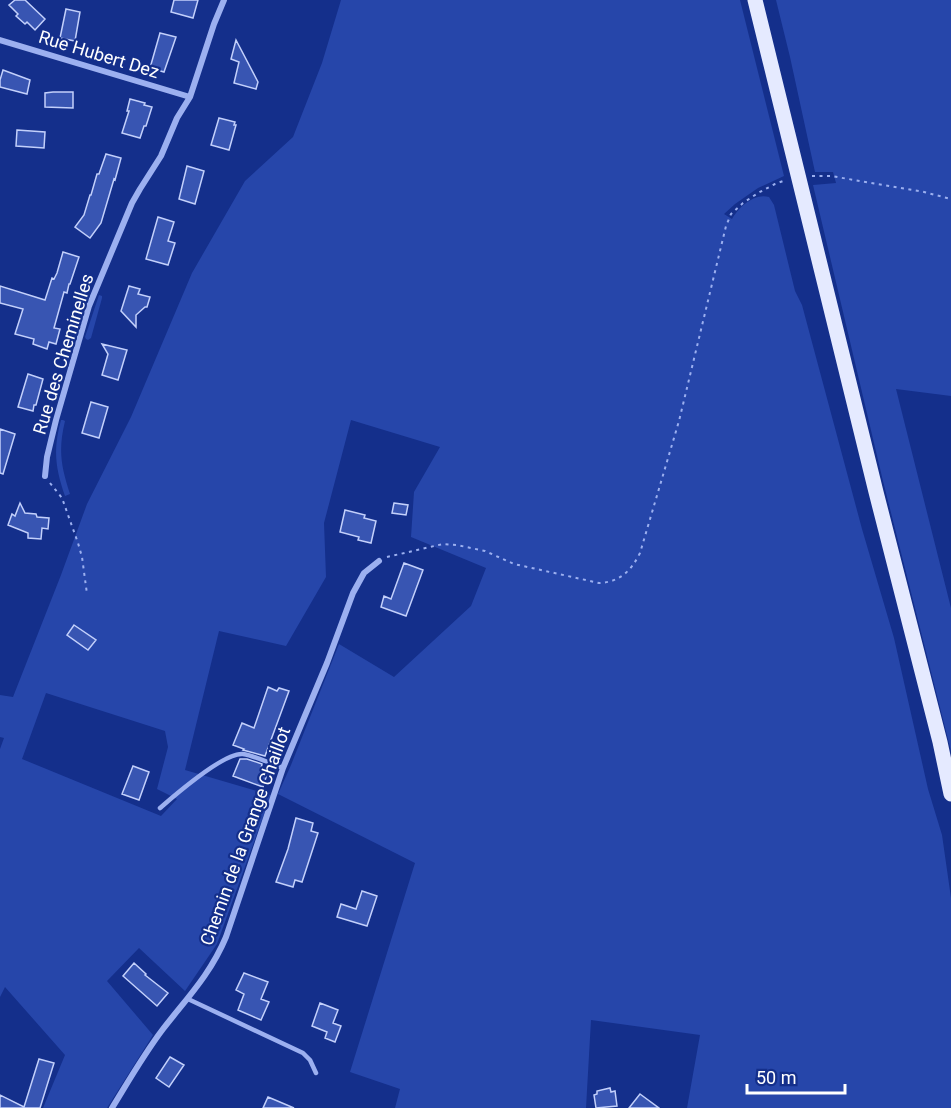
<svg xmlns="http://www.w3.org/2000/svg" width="951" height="1108" font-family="Roboto,sans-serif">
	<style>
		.green { fill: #2646aa; fill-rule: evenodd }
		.building { fill: #3855b2; stroke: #c3d0fb; stroke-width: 1.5 }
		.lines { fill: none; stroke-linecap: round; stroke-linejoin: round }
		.path { stroke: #9cb0f0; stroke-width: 2; stroke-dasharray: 3 4.5; stroke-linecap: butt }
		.lane { stroke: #9cb0f0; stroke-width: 4.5 }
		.street { stroke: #9cb0f0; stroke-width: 6 }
		.primary { stroke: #e5eaff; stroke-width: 15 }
		.labels { text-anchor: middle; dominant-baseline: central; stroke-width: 4.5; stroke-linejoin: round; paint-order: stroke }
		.street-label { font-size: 18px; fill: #fff; stroke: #142f8b }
	</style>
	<rect width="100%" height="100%" fill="#142f8b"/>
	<path class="green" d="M341,0h399l44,176 -26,12 -23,16 -11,10 8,5c7,-12 22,-26 37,-22l5,8 21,86 7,14 60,224 32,109 34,151 14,46 9,63v210h-264l13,-73 -109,-15 -5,88h-191l5,-19 -50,-17 65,-209 -137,-69 13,-29 48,-121 55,33 77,-71 15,-38 -75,-31 3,-45 26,-45 -89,-27 -27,103 2,54 -40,69 -67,-15 -34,139 86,25 -54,149 -32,47 -46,-43 -32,33 46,54 -46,73h-64l22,-53 -60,-68 -5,10v-248l4,-11 -4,-1v-42l13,2 48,-122 26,-71 44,-87 61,-144 53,-92 48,-44 29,-74zM46,693l119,38 3,16 -11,42 20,10 -16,17 -139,-57z
		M776,0h175v396l-55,-7 55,219v143l-68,-270 -70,-296 23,-2 -3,-11h-18l-25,-115z
		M99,295l3,1v2l-11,40 -3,2 -2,-1 -1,-2z
		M61,420h2l2,1c-7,29 -4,45 5,73l-5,2c-10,-29 -12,-47 -4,-76z"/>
	<path class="building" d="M15,0h10l20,19 -10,11 -8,-8 -2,2 -9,-8 2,-2 -9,-9z
		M174,0h24l-5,18 -22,-6z
		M66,9l14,3 -5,29 -15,-3z
		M160,33l16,4 -12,35 -14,-4z
		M236,40l22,42 -2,7 -22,-6 5,-21 -8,-3z
		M3,70l27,10 -3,14 -27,-7v-7z
		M53,92h20v16l-28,-1v-14z
		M130,99l15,4 -1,2 8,2 -6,19h-2l-4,12 -18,-5 7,-22h-2z
		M219,118l16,4 -1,3h2l-7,25 -18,-5z
		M17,130l28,2 -1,16 -28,-2z
		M106,154l15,4 -6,22 -1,-1 -13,44 -11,15 -15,-11 9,-12 6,-20h1l6,-21h2z
		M187,166l17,5 -9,33 -16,-5z
		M158,217l16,5 -6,19 7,2 -7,22 -22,-6z
		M63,252l16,5 -9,27h-1l-2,9 -3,-1 -10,36 6,1 -4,15 -7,-2 -2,7 -14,-5 1,-5 -19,-5 8,-25 -23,-6v-17l45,14 7,-22 2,1 3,-6z
		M129,286l11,3 -2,5 12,3 -3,10h-2l-9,8v12l-15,-16z
		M102,344l25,6 -9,30 -16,-5 6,-21z
		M28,374l15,5 -7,26h-2l-1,6 -15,-4z
		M91,402l17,5 -9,31 -17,-5z
		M0,429l15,5 -12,40 -3,-1z
		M20,503l5,10 11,1 1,3 12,1 -1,11 -6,-1 -1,11 -13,-1v-5l-20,-8 4,-11 3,2z
		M394,503l14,2 -2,10 -14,-2z
		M345,510l20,5 -1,3 12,3 -5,22 -13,-3 1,-3 -19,-5z
		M404,563l19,7 -17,46 -25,-9 3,-11 7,3z
		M74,625l22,15 -8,10 -21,-15z
		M268,687l9,4 2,-3 10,3 -24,65 -22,-6 1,-1 -11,-4 9,-22 12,5z
		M240,759h7l15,5 -1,5 7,2 -5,16 -30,-11z
		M133,766l16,6 -10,28 -17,-6z
		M296,818l17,5 -2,8 7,2 -16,49 -7,-2 -2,7 -17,-5 12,-33z
		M362,891l15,5 -10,30 -30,-9 4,-13 15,5z
		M134,963l12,11 -1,1 23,18 -11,13 -34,-30z
		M244,973l24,9 -7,17 8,3 -8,18 -23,-10 6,-16 -8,-4z
		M320,1003l18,7 -5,13 8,3 -6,16 -10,-4 2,-6 -15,-6z
		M170,1057l14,8 -15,22 -13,-9z
		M39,1059l15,4 -14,45h-40v-13l24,12z
		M610,1088l1,4 4,-1 2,15 -21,2 -2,-13 3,-1v-3z
		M640,1094l19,14h-30z
		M268,1097l26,11h-31z"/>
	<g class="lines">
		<path class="path" d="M812,176h19l93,16 27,7
			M50,483l12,15 16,45 4,14 5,37
			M387,557l56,-13 14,1 28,6 29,13 85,19c21,-1 32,-12 41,-30l39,-132 47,-195 5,-12 12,-11 15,-10 17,-9 11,-4"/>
		<path class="lane" d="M160,808c15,-13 64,-56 83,-54 13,2 28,10 40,14
			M188,999l115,54 7,7 6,13"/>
		<path class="street" d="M0,40l190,57
			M45,476l2,-19 9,-37 33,-114 43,-103 8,-14 21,-33 16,-38 13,-21 24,-73 10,-24
			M112,1108c16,-26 32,-54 51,-79 24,-31 47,-54 63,-92l57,-169 44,-105 26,-70 11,-20 15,-12"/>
		<path class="primary" d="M755,0l121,492 64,250 11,52"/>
	</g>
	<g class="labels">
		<g class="street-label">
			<text transform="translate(99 54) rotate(17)">Rue Hubert Dez</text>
			<text transform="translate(63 354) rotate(-73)">Rue des Cheminelles</text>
			<text transform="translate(245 836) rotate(-70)">Chemin de la Grange Chaillot</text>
		</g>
	</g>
	<path d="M747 1084v9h98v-9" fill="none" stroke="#ffffff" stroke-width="3"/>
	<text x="756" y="1084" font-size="18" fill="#ffffff" stroke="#142f8b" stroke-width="4.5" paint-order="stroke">50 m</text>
</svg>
